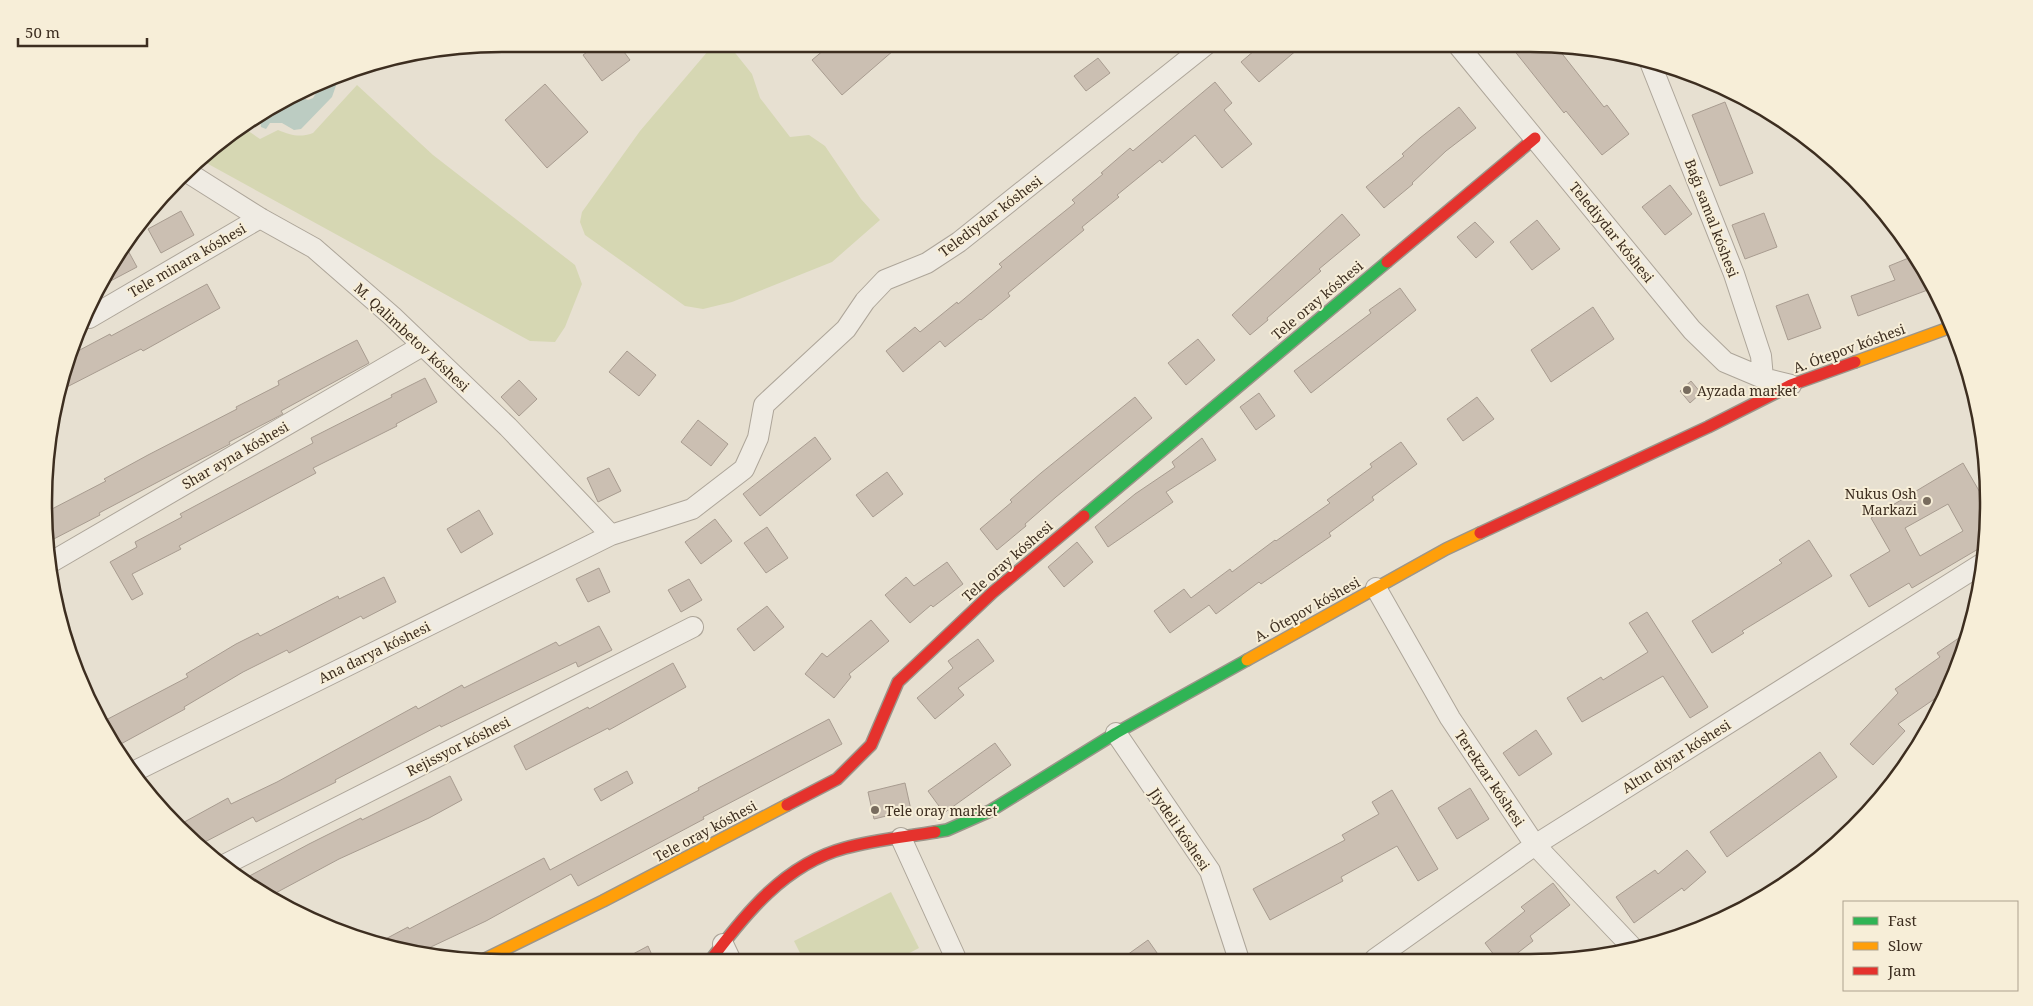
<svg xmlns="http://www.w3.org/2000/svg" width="2033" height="1006" font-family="'Noto Serif',serif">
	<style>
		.green { fill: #d6d7b3 }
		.water { fill: #bcccc2 }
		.building { fill: #cbbfb2; stroke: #a89c90; fill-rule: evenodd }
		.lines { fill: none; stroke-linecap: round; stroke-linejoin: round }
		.street-casing { stroke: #ada599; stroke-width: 22 }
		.fast-casing { stroke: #9c958a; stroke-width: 14 }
		.slow-casing { stroke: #9c958a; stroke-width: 14 }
		.jam-casing { stroke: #9c958a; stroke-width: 14 }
		.street { stroke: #efebe3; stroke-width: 20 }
		.fast { stroke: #30b455; stroke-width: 11 }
		.slow { stroke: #ff9f0a; stroke-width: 11 }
		.jam { stroke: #e5322d; stroke-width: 11 }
		.poi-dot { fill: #786c5e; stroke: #f7eed8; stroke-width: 2 }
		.labels { text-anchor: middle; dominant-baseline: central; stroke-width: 4; stroke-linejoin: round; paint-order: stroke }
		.street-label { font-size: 14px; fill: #3d2e20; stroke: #f7eed8 }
		.poi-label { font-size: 14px; fill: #3d2e20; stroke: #f7eed8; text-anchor: start }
		.rim { fill: none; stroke: #3d2e20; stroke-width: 2.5 }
	</style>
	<rect width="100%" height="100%" fill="#e7e0d1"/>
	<path class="green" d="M714,44h14l24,30 8,24 30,39 19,-2 16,11 36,53 19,21 -48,42 -100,40 -29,7 -18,-3 -100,-71 -5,-13 2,-10 58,-81z
		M357,85l76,70 142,110 7,19 -17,43 -10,15 -25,-1 -329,-181 22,-21 21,-11 16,11 18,-9c13,5 21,8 35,3z
		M891,892l28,56 -25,13h-90l-10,-20z"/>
	<path class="water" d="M339,77l-7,20 -31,32 -7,1 -12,-7h-12l-4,6 -5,-2 -1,-8 41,-22 7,3 5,-2 6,-10z"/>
	<path class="building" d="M598,44h20l12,16 -28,21 -19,-26z
		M831,44h70l-59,51 -30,-35z
		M1262,44h42l-45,38 -18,-20z
		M1509,44l47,2 48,61 3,-2 22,29 -27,21 -36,-44 -2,2z
		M1098,58l12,15 -24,18 -12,-15z
		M1215,82l17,21 -8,7 28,34 -30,24 -27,-33 -33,28 -2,-3 -43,35 2,2 -37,30 2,3 -76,63 2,3 -29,24 -1,-1 -35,28 -5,-6 -37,31 -17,-21 29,-24 5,5 37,-30 1,2 44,-37 -3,-3 76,-61 -3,-3 31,-26 -2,-1 29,-25 3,3z
		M545,84l43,48 -41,36 -42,-48z
		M1725,102l28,71 -33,13 -28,-71z
		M1459,107l17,21 -30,23 -34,32 1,1 -29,24 -18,-21 38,-31 -2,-2 18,-16z
		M1670,185l22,29 -27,21 -23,-28z
		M181,211l13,24 -33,18 -13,-24z
		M1764,213l13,34 -32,12 -13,-34z
		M1342,214l18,21 -41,34 2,2 -54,47 1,2 -18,15 -18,-20z
		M1537,220l23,29 -28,21 -22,-28z
		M1475,222l19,20 -18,16 -19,-21z
		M125,245l12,22 -36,19 4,-13z
		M1916,255l17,33 -75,28 -7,-20 44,-16 -6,-14z
		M207,284l13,24 -77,43 -2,-2 -80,41 15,-38 34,-18 1,2z
		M1400,288l16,22 -105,83 -17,-22 77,-58 -2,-3z
		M1808,294l13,34 -33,12 -12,-34z
		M1593,307l21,32 -63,43 -20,-32z
		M1198,339l17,21 -29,25 -18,-22z
		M357,340l12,23 -88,48 2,3 -54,28 1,2 -131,69 1,2 -52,27 2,-32 56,-29 -2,-2 44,-24 89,-46 -1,-2 43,-22 -1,-4z
		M627,351l29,24 -17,21 -30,-24z
		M425,378l12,24 -41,22 1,2 -84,42 3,5 -137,73 2,3 -49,25 11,20 -11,6 -22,-38 27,-15 -2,-5 47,-25 -2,-3 133,-71 -2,-5 81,-41 -1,-2z
		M519,380l18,19 -18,17 -18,-19z
		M1691,381l10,12 -11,10 -10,-12z
		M1259,393l16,23 -19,14 -16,-23z
		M1135,397l17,21 -96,79 -31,27 1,2 -29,24 -17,-21 32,-27 -2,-2 31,-27z
		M1477,397l17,22 -31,22 -16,-22z
		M698,420l30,24 -17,22 -30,-24z
		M815,437l16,22 -71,57 -17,-22z
		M1202,438l14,22 -50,32 7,10 -65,45 -13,-20 40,-33 40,-27 -3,-5z
		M1401,442l16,22 -45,33 2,3 -45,33 2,3 -70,48 -2,-2 -43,32 -7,-9 -39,28 -16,-22 30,-22 7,9 39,-29 2,3 43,-32 1,1 54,-38 -3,-3 45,-33 -2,-3z
		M1963,463l26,45 -4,37 -73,43 -3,-5 -40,24 -19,-32 40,-24 -19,-33zM1948,504l15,27 -43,25 -15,-28z
		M609,468l12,23 -23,11 -11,-24z
		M887,472l16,22 -30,23 -17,-22z
		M479,510l14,24 -32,19 -14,-24z
		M715,519l17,22 -31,23 -16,-22z
		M767,527l21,31 -22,15 -22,-30z
		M1809,540l23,36 -90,55 2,2 -32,20 -20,-32 90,-58 -3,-3z
		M1077,542l16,20 -29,25 -16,-20z
		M947,562l16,22 -30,23 -2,-2 -21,18 -25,-28 21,-18 8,9z
		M599,568l11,24 -22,10 -12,-23z
		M384,577l12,25 -33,17 -2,-3 -72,37 -2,-3 -44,22 -59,35 1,2 -66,36 -10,-14 -5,-10 84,-44 -2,-3 50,-30 22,-11 2,3 78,-40 1,3z
		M689,579l13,21 -21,12 -13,-22z
		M767,606l17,21 -30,24 -17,-22z
		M1647,612l61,95 -18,11 -27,-42 -81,46 -15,-24 34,-21 2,3 45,-28 -19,-29z
		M871,620l18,21 -40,33 2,3 -17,21 -29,-24 17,-21 5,4z
		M599,626l13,24 -34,17 -2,-5 -135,65 -1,-2 -105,55 1,2 -80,40 -3,-5 -54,28 -22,-19 51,-28 3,6 46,-22 139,-76 2,3 44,-24 2,3 92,-46 3,4z
		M1969,631l-15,48 -5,10 -51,35 7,7 -32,34 -23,-21 48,-51 -3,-4 45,-32 -3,-4z
		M978,639l16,22 -36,27 6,7 -29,24 -18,-21 36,-30 -5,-7z
		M673,663l13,24 -77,43 -1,-2 -82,42 -12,-24 74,-39 1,2z
		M829,719l13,25 -139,73 1,2 -126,67 -7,-12 -85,47 -70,33 -38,-11 30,-16 1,2 135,-71 6,12 149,-80 -1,-2z
		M1536,730l16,24 -33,22 -16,-23z
		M995,743l16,22 -67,48 -16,-22z
		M1820,752l17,25 -110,80 -17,-25z
		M627,771l6,12 -32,18 -7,-12z
		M450,776l12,24 -33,18 -90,41 -69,37 -28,-16 67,-36 52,-26 1,2z
		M905,783l6,27 -37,9 -6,-27z
		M1470,788l19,31 -32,20 -19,-31z
		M1392,790l46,79 -20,12 -21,-35 -56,31 2,4 -73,39 -17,-31 92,-49 -3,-5 37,-21 -7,-12z
		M1687,850l19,22 -22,19 -2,-3 -48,35 -18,-26 39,-27 3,4z
		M1553,883l17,22 -40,31 3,5 -23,18h-13l-12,-16 40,-32 -4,-4z
		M1148,940l14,20h-42z
		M648,946l7,16h-37z"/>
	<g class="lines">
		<defs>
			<path id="street" d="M1457,44l235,286 33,32 38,16 28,7
				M1650,62l84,212 27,82 2,22
				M187,172l73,46 54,30 78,68 116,111 103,108
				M89,318l171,-100
				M48,564l374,-218
				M1376,588l74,130 85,127 97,102
				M1116,733l94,138 29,89
				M137,770l474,-235 81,-26 52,-40 14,-31 6,-33 82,-76 19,-28 20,-21 42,-17 32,-21 248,-198
				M901,838l56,123
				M224,865l469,-238
				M723,944l8,17
				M1375,959l160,-114 448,-282"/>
			<path id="fast" d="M1084,516l303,-254
				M935,832l12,-2 43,-19 126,-78 131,-73"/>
			<path id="slow" d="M1855,362l99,-36
				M1247,660l199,-111 34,-16
				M483,960l120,-59 184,-96"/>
			<path id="jam" d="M1387,262l148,-124
				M1480,533l228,-106 83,-42 64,-23
				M787,805l50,-26 34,-34 27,-63 94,-89 92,-77
				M710,961c35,-47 75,-97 135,-113 29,-8 60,-11 90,-16"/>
		</defs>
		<use href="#street" class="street-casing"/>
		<use href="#fast" class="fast-casing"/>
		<use href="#slow" class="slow-casing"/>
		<use href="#jam" class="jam-casing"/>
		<use href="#street" class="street"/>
		<use href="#fast" class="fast"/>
		<use href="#slow" class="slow"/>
		<use href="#jam" class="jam"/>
	</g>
	<g class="poi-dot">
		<circle cx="1687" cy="390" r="5"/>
		<circle cx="1927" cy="501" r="5"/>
		<circle cx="875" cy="810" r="5"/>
	</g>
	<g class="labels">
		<g class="street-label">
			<text transform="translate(990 216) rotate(-37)">Telediydar kóshesi</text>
			<text transform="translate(1712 218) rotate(69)">Baǵı samal kóshesi</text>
			<text transform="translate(1612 232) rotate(51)">Telediydar kóshesi</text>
			<text transform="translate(187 260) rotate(-30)">Tele minara kóshesi</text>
			<text transform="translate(1317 300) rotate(-40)">Tele oray kóshesi</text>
			<text transform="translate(412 337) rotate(43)">M. Qalimbetov kóshesi</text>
			<text transform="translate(1849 348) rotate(-20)">A. Ótepov kóshesi</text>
			<text transform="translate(235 455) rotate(-30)">Shar ayna kóshesi</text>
			<text transform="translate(1007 561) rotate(-41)">Tele oray kóshesi</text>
			<text transform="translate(1307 609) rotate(-29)">A. Ótepov kóshesi</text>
			<text transform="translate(374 652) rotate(-26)">Ana darya kóshesi</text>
			<text transform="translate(458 746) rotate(-27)">Rejissyor kóshesi</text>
			<text transform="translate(1676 756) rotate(-32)">Altın diyar kóshesi</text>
			<text transform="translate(1490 778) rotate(56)">Terekzar kóshesi</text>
			<text transform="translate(1180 829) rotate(56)">Jiydeli kóshesi</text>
			<text transform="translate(705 831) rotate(-28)">Tele oray kóshesi</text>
		</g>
		<g class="poi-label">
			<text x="1697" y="390">Ayzada market</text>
			<text x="1917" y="493" text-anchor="end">Nukus Osh<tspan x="1917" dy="16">Markazi</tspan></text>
			<text x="885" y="810">Tele oray market</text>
		</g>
	</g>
	<path d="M0 0H2033V1006H0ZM502 52H1530A450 450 0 0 1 1980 502V504A450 450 0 0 1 1530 954H502A450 450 0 0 1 52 504V502A450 450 0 0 1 502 52Z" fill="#f7eed8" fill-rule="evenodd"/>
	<path class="rim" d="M502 52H1530A450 450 0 0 1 1980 502V504A450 450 0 0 1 1530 954H502A450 450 0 0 1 52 504V502A450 450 0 0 1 502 52Z"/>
	<rect x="1843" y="901" width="175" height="90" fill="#f7eed8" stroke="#ada18e"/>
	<rect x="1853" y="917" width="25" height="8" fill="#30b455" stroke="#ada18e"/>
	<text x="1888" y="926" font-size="15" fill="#3d2e20">Fast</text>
	<rect x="1853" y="942" width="25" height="8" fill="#ff9f0a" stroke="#ada18e"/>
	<text x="1888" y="951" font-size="15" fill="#3d2e20">Slow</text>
	<rect x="1853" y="967" width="25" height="8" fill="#e5322d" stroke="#ada18e"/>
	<text x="1888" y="976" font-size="15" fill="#3d2e20">Jam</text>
	<path d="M18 38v8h129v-8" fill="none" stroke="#3d2e20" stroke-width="2.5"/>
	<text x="25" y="38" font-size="15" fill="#3d2e20" stroke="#f7eed8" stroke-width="4" paint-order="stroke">50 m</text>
</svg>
